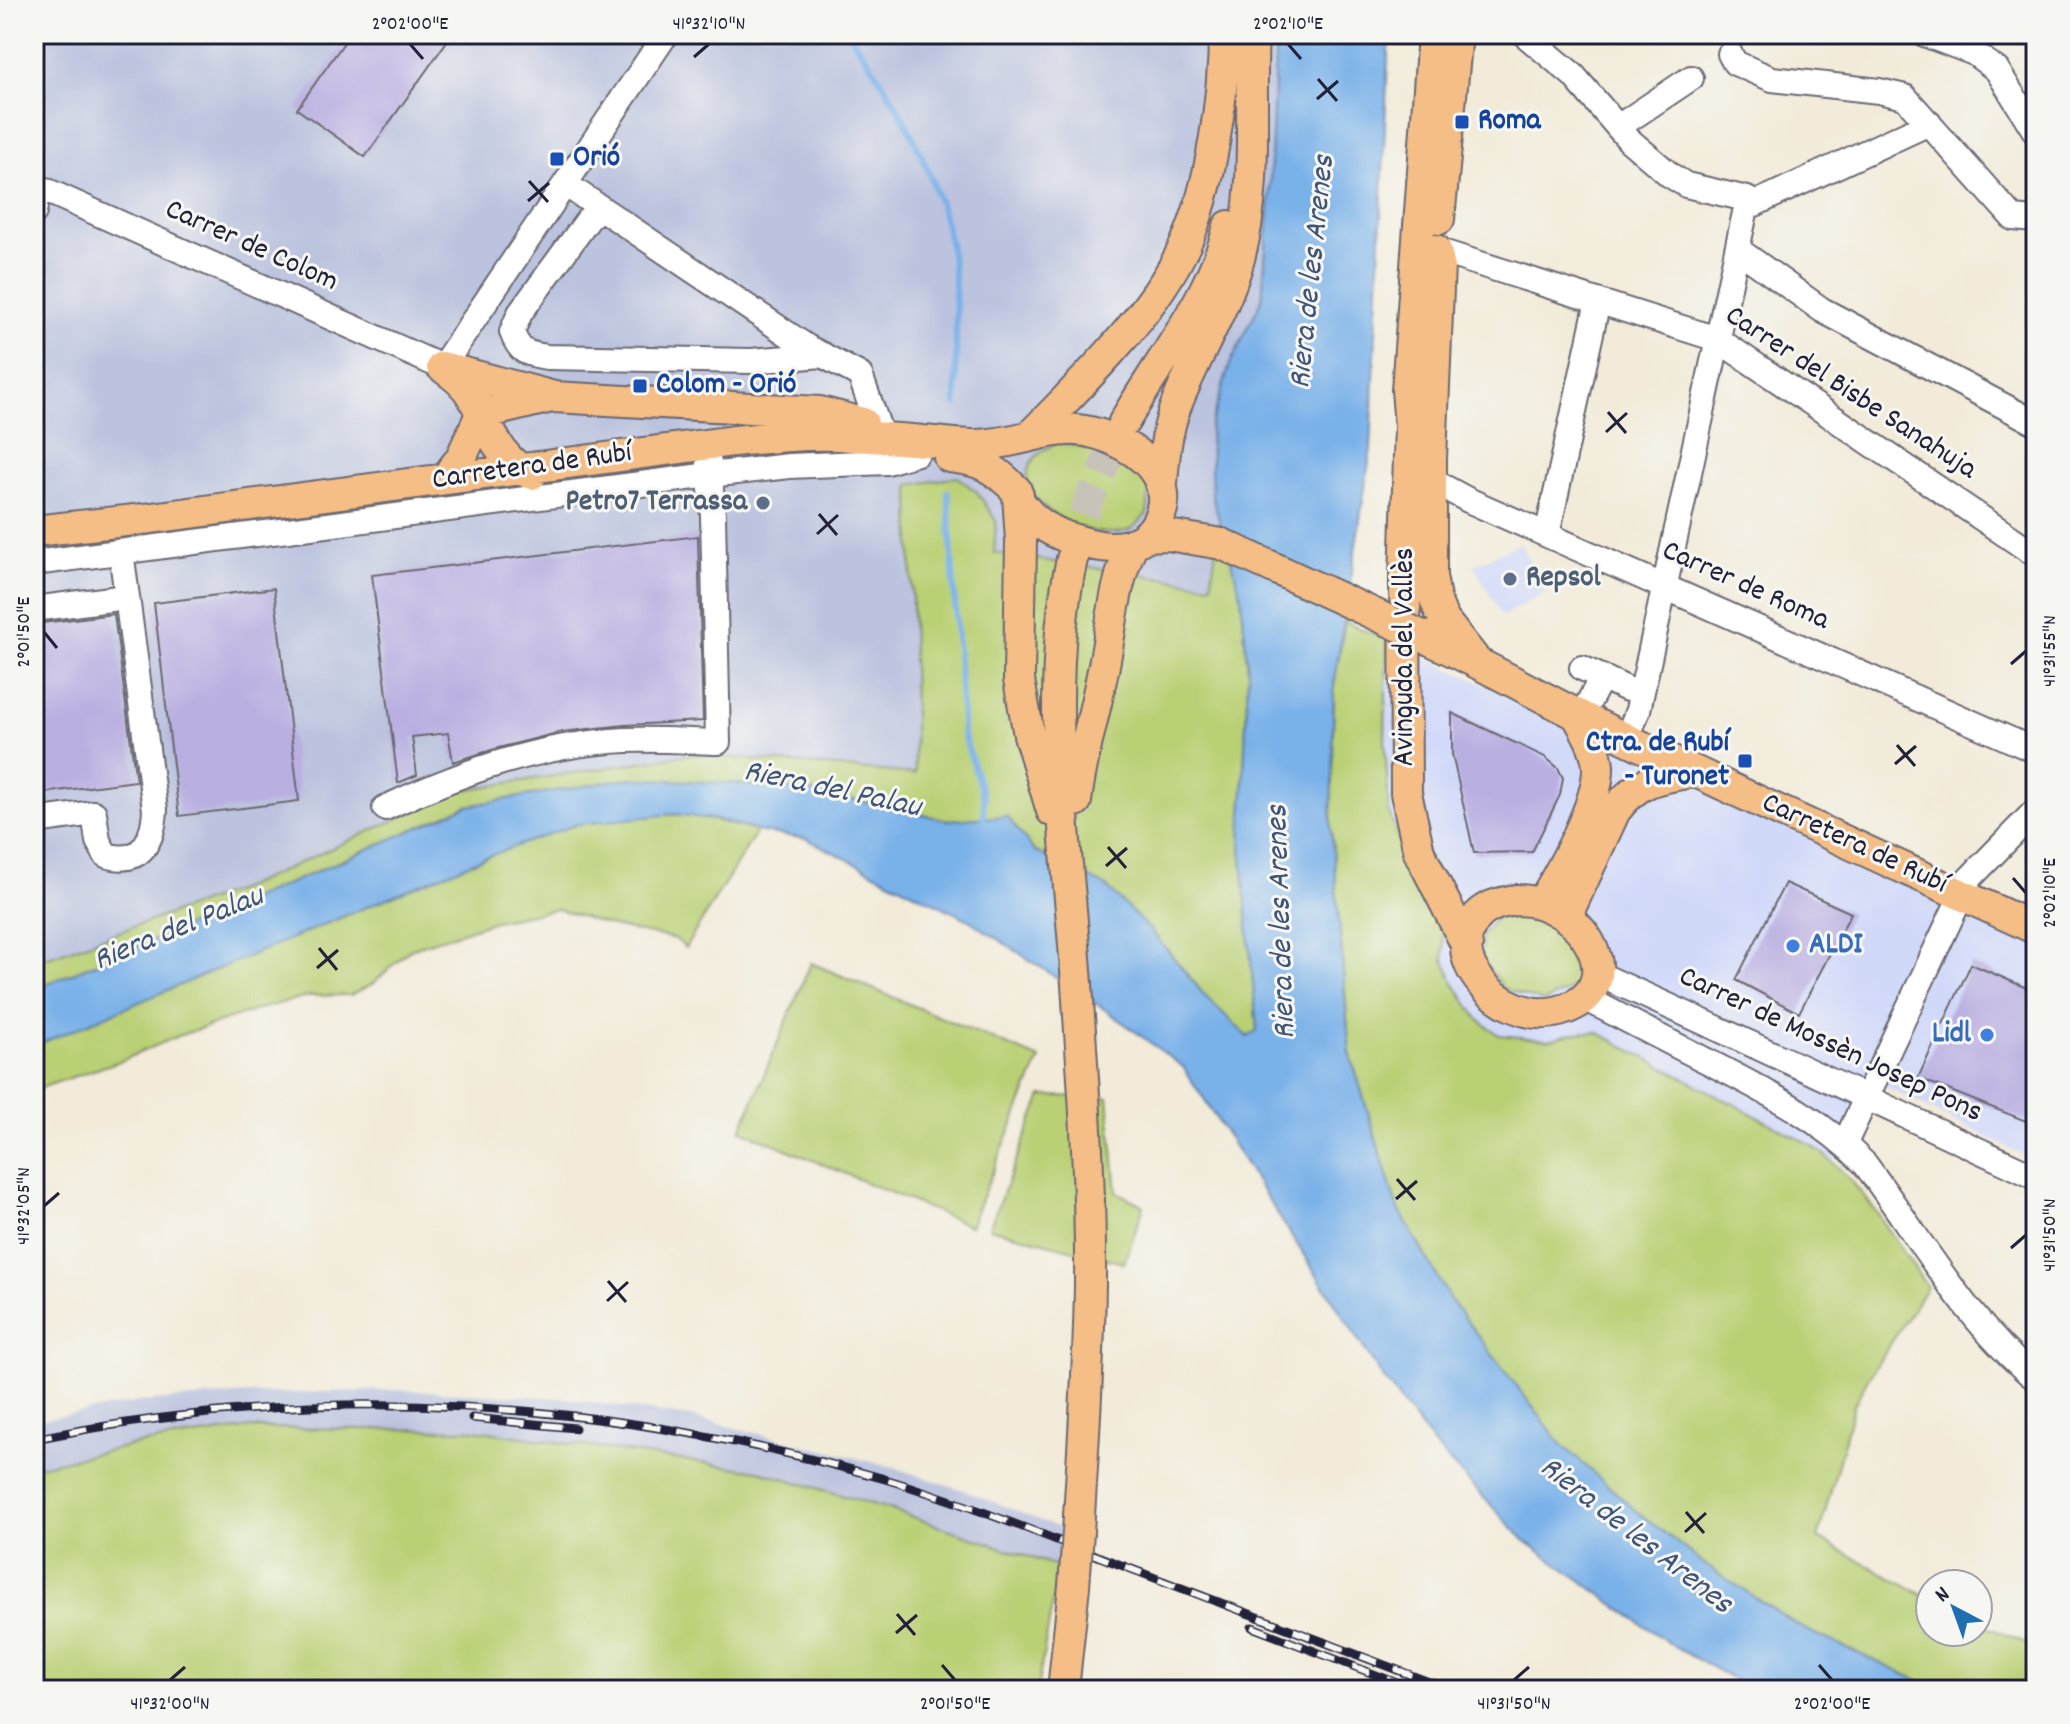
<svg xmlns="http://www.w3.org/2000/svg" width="2070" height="1724" font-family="Dekko,sans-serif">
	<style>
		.built { fill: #d1d9f9 }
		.industrial { fill: #bbc3de }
		.green { fill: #bad074; stroke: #6e7958; stroke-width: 2 }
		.water { fill: #79b1e9; stroke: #4e6a92; stroke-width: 2 }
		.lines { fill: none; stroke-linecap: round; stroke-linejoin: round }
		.stream { stroke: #79b1e9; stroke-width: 6 }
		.building { fill: #b9afe1 }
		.major-tunnel { stroke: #c8c3b9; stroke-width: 30; stroke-dasharray: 30 15; stroke-linecap: butt }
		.minor-casing { stroke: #6b6872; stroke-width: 28 }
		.major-casing { stroke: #6b6872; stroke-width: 34 }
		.minor { stroke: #fff; stroke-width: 24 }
		.major { stroke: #f5be86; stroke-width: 30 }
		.rail-casing { stroke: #22223b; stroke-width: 9 }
		.rail { stroke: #f6f6f2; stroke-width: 6; stroke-dasharray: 18; stroke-linecap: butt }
		.major-bridge-casing { stroke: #6b6872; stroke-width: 34; stroke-linecap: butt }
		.major-bridge { stroke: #f5be86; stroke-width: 30 }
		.ticks { fill: none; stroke: #22223b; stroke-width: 3 }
		.transit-dot { fill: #1a4fb4; stroke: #f6f6f2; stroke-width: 3 }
		.service-dot { fill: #5c6f8a; stroke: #f6f6f2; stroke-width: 3 }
		.shop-dot { fill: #3f7fe0; stroke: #f6f6f2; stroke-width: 3 }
		.labels { text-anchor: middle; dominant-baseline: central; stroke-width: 6; stroke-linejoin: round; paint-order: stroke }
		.transit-label { font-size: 30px; font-weight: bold; fill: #164399; stroke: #f6f6f2; text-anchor: start }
		.street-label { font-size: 30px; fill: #22223b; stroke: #f6f6f2 }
		.service-label { font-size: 30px; font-weight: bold; fill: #4e5e75; stroke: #f6f6f2; text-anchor: end }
		.shop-label { font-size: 30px; font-weight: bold; fill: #366cbe; stroke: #f6f6f2; text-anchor: start }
		.water-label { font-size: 32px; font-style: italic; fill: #405478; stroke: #f6f6f2 }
		.neatline { fill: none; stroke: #22223b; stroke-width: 3 }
		.ticks-label { font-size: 20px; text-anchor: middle; fill: #22223b }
	</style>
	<rect width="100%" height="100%" fill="#f6f6f2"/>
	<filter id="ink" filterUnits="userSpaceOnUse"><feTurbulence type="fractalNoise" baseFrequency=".0125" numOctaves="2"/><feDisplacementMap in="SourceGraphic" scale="16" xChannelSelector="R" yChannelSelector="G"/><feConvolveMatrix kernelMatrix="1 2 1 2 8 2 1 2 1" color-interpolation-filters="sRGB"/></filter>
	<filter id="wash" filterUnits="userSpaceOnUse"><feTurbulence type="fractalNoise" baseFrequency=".006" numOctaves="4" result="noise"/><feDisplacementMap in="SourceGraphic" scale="32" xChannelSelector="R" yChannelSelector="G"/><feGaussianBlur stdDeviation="1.8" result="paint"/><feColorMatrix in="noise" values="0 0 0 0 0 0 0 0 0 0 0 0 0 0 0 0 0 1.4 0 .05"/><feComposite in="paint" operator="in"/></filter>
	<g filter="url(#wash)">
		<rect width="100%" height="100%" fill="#f2ebd9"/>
		<path class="built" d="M1520,543l25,50 -43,23 -28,-51z
			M1387,640l649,298v223l-154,-76 -48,76 -46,-29 -191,-100 -23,1 -26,7 -20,-1 -29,-4 -21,-16 -24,-36 -10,-23 -1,-31 -31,-50 -23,-67 -4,-69z"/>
		<path class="industrial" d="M34,34h1242l-7,177 -7,88 -32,65 -18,131 8,24 -8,66 -218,-32 -17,-61 -20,-15 -47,8 5,289 -224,-20 -445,133 -212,75z
			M401,1390l161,8 129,19 201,50 71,23 99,39 -3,38 -170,-58 -130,-38 -285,-41 -222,-2 -108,15 -110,24v-46l105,-19 111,-8z"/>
		<path class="green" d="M1057,443c38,4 68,13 92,44l-2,27c-5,5 -12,13 -18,16 -50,18 -152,-51 -72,-87z
			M957,477l20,15 19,29 -2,32 217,32 9,-66 21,76 7,77 -7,175 16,184 -9,6 -42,-40 -53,-64 -47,-47 -72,-35 -27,-34 -60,3 -126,-27 -93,-10 -261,23 -177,77 -256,106v-27l212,-75 213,-96 232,-37 224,20 -5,-289z
			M1345,622l42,18 -2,103 4,69 23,67 31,50 1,31 10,23 24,36 21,16 49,5 26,-7 23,-1 216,114c49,35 80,92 114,141l-60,93 -13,25 -36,133 112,61v33h48v-9l58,24v43h-97l-137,-62 -94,-61 -74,-58 -73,-64 -112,-147 -53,-94 -46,-151 -19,-226 3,-141z
			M659,814l31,1 67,16 -72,117 -9,-9 -61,-12 -58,-18 -62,12 -85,28 -36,34 -23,12 -41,1 -48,12 -84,28 -55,24 -89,30v-44l449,-188 80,-30 32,-8z
			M1520,912l37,13 28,32 -2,26 -39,19 -40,-13 -23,-32 1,-22 14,-17z
			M811,963l229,96 -70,167 -229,-96z
			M1042,1096l66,1 9,95 27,14 -20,57 -135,-35z
			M252,1428l222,2 285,41 130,38 170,58 -22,123h-1003v-223l110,-24z"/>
		<path class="water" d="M1276,34h113l-18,415 -37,236 -3,142 19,226 46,151 53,94 113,147 72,64 74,58 94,61 137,62h-185l-78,-42 -152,-108 -91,-96 -52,-69 -198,-308 -73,-54 -141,-93 -162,-81 -50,-8 -32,-10 -50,-7 -97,10 -95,34 -449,188v-57l256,-106 177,-77 163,-28 98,5 93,10 126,27 60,-4 27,35 72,35 47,47 53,64 42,40 9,-7 -16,-184 7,-174 -7,-77 -29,-100 -2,-67 20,-64 32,-65 7,-88z"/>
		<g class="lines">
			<path class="stream" d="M849,34c43,57 79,121 97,191 14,58 9,120 10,179
				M948,492l15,241 21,66 -1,25"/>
		</g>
		<g id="blocks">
			<path class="building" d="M350,34h102l-87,123 -68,-48z
				M698,536l5,185 -78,4 -64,7 -63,16 -45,14 -5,-29 -36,4 5,38 -19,8 -26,-208z
				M274,588l25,213 -120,15 -25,-213z
				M114,614l22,167 -102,13v-170z
				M1452,713l93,44 13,11 5,10 -3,17 -28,57 -58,1 -22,-99z
				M1785,883l66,30 -52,100 -63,-33z
				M1971,964l65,28v133l-118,-47z"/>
		</g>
	</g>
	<g filter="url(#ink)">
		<use href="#blocks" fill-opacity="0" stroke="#6b6872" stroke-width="2"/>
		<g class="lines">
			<path class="major-tunnel" d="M1072,559l15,-55 37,-82"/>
			<defs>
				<path id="minor" d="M1524,34l49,41 56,65 41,35 16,10 61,14 -1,9 183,-85
					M1924,34l50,19 23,17 39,63
					M1730,54l5,9 37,16 107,12 26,6 108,121 23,2
					M1618,127l73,-49
					M565,184l242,163 53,28 18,51
					M34,185l408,182 224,-333
					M598,206l-78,107 -8,19c7,20 14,22 35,25l204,4 72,-6
					M34,212l4,-25
					M1737,249l85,61 214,113
					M1436,250l281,89 319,216
					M1431,476l11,10 26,14 568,251
					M1547,535l51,-234
					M34,563l676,-88 79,-9 98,-4 30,-9
					M34,609l92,-12
					M1582,668l45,21
					M1584,711l18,-34
					M1633,723l5,-13 108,-502
					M385,808c76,-36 156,-64 241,-68 30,-1 62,1 92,2l-5,-226 -4,-53
					M34,821l60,-8 4,28 8,14c36,11 47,-15 49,-45l-34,-259
					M1598,974c147,66 292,135 438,203
					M1585,998c42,22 84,44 126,65 56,29 110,56 154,101 54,72 100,157 171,215
					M1845,1143l124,-264 67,-69"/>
				<path id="major" d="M1433,34l-26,356 3,36 -5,153 1,214 13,59 48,94
					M1439,219l18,-185
					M1436,250l3,14 -8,195v117l4,23 8,20 30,38
					M442,367l112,30 266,15 43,11
					M445,369c11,8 20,15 27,27 16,27 27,68 60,78
					M1124,422c37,-64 87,-123 105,-196
					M1031,435c52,-53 123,-122 154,-190 26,-55 39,-151 39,-211
					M949,457c32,3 44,10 67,33
					M445,479l16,-21 20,-44 71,-17
					M1162,483c2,-25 4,-48 12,-72 19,-52 50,-98 65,-152 20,-73 10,-150 14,-225
					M1018,495l3,46 -2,139 10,55 23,76
					M34,531l110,-12 590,-78c34,-3 69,-8 103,-6 29,2 57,3 86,6 18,1 36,4 54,4 61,-2 86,-34 148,1 28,15 48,42 33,74 -5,11 -15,20 -26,24 -21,7 -45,0 -66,-7 -20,-8 -35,-18 -47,-36
					M1147,536l21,-1 54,9
					M1072,559c-31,137 -2,301 6,441 6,95 13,189 12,284 -1,83 -7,166 -12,248
					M1422,636c63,29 122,63 184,93 142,69 287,134 430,200
					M1076,801c5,-43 18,-84 26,-126 10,-45 11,-90 31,-132
					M1516,900c66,-1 121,89 43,111 -56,16 -125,-58 -77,-99 10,-8 22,-10 34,-12z
					M1542,903c19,-32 57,-100 56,-136 -1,-18 -12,-36 -21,-52
					M1567,915l48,-104c24,-32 42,-33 80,-39
					M1063,1690l11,-104"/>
			</defs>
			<use href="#minor" class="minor-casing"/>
			<use href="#major" class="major-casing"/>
			<use href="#minor" class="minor"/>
			<use href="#major" class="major"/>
			<defs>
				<path id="rail" d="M472,1418l103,10
					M34,1439c289,-58 569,-41 851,40 77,23 153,54 228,83 112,43 225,85 337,128
					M1252,1627l163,63"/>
			</defs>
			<use href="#rail" class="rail-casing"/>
			<use href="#rail" class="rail"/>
			<defs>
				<path id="major-bridge" d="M1222,544l200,92
					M1074,1586l4,-54"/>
			</defs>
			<use href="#major-bridge" class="major-bridge-casing"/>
			<use href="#major-bridge" class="major-bridge"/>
		</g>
	</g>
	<path class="ticks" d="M410,44l13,15M1288,44l13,15M694,57l15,-13M1318,79l19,22M1317,99l21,-18M529,181l19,21M528,201l21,-18M1608,412l18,21M1606,432l21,-19M819,514l18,21M817,534l21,-19M44,632l13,16M2011,664l15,-13M1897,745l18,21M1895,764l21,-18M1108,847l18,21M1106,866l21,-18M2013,878l13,15M319,948l18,22M317,968l21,-18M1397,1179l18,21M1396,1199l21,-18M44,1206l15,-13M2011,1248l15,-13M608,1281l18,21M607,1301l21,-19M1686,1512l18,21M1685,1532l21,-19M897,1614l18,21M896,1633l21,-18M942,1665l13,15M1819,1665l13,15M170,1680l15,-13M1514,1680l15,-13"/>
	<g class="transit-dot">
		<rect x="1454" y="114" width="16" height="16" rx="4"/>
		<rect x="549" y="151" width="16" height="16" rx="4"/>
		<rect x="632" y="378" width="16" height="16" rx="4"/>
		<rect x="1737" y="753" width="16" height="16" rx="4"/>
	</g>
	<g class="service-dot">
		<circle cx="763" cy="503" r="8"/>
		<circle cx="1510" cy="579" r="8"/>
	</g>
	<g class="shop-dot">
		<circle cx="1793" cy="946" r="8"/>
		<circle cx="1987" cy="1035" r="8"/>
	</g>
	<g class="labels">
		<g class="transit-label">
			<text x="1478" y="122">Roma</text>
			<text x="573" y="159">Orió</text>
			<text x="656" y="386">Colom - Orió</text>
			<text x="1729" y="744" text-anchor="end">Ctra. de Rubí<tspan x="1729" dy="34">- Turonet</tspan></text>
		</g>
		<g class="street-label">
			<text transform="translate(251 247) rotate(24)">Carrer de Colom</text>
			<text transform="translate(1850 394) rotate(33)">Carrer del Bisbe Sanahuja</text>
			<text transform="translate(532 468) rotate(-8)">Carretera de Rubí</text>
			<text transform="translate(1745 587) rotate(24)">Carrer de Roma</text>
			<text transform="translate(1406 657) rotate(-90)">Avinguda del Vallès</text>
			<text transform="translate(1854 845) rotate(25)">Carretera de Rubí</text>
			<text transform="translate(1830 1046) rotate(25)">Carrer de Mossèn Josep Pons</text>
		</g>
		<g class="service-label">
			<text x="747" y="503">Petro7 Terrassa</text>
			<text x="1526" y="579" text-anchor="start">Repsol</text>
		</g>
		<g class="shop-label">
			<text x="1809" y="946">ALDI</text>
			<text x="1971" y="1035" text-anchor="end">Lidl</text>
		</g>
		<g class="water-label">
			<text transform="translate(1314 272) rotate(-84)">Riera de les Arenes</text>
			<text transform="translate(832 791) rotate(12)">Riera del Palau</text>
			<text transform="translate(1283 922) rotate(-92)">Riera de les Arenes</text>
			<text transform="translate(179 930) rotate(-22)">Riera del Palau</text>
			<text transform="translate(1635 1537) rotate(38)">Riera de les Arenes</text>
		</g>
	</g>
	<rect width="2070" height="1724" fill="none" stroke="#f6f6f2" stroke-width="88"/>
	<g transform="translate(1954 1608) rotate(319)"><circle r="38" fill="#f6f6f2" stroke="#a1a1a9" stroke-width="2"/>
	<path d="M0-6L14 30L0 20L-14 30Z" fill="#1f6fb2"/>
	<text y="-12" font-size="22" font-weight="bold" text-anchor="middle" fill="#22223b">N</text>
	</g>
	<rect x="44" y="44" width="1982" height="1636" class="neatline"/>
	<g class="ticks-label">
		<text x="410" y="29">2°02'00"E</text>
		<text x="709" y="29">41°32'10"N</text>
		<text x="1288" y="29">2°02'10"E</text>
		<text transform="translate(22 632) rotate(-90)" y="7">2°01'50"E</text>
		<text transform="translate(2048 651) rotate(-90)" y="7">41°31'55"N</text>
		<text transform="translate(2048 893) rotate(-90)" y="7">2°02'10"E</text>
		<text transform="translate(22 1206) rotate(-90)" y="7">41°32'05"N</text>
		<text transform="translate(2048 1235) rotate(-90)" y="7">41°31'50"N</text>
		<text x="170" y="1709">41°32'00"N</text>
		<text x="955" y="1709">2°01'50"E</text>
		<text x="1514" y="1709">41°31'50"N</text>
		<text x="1832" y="1709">2°02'00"E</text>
	</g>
</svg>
